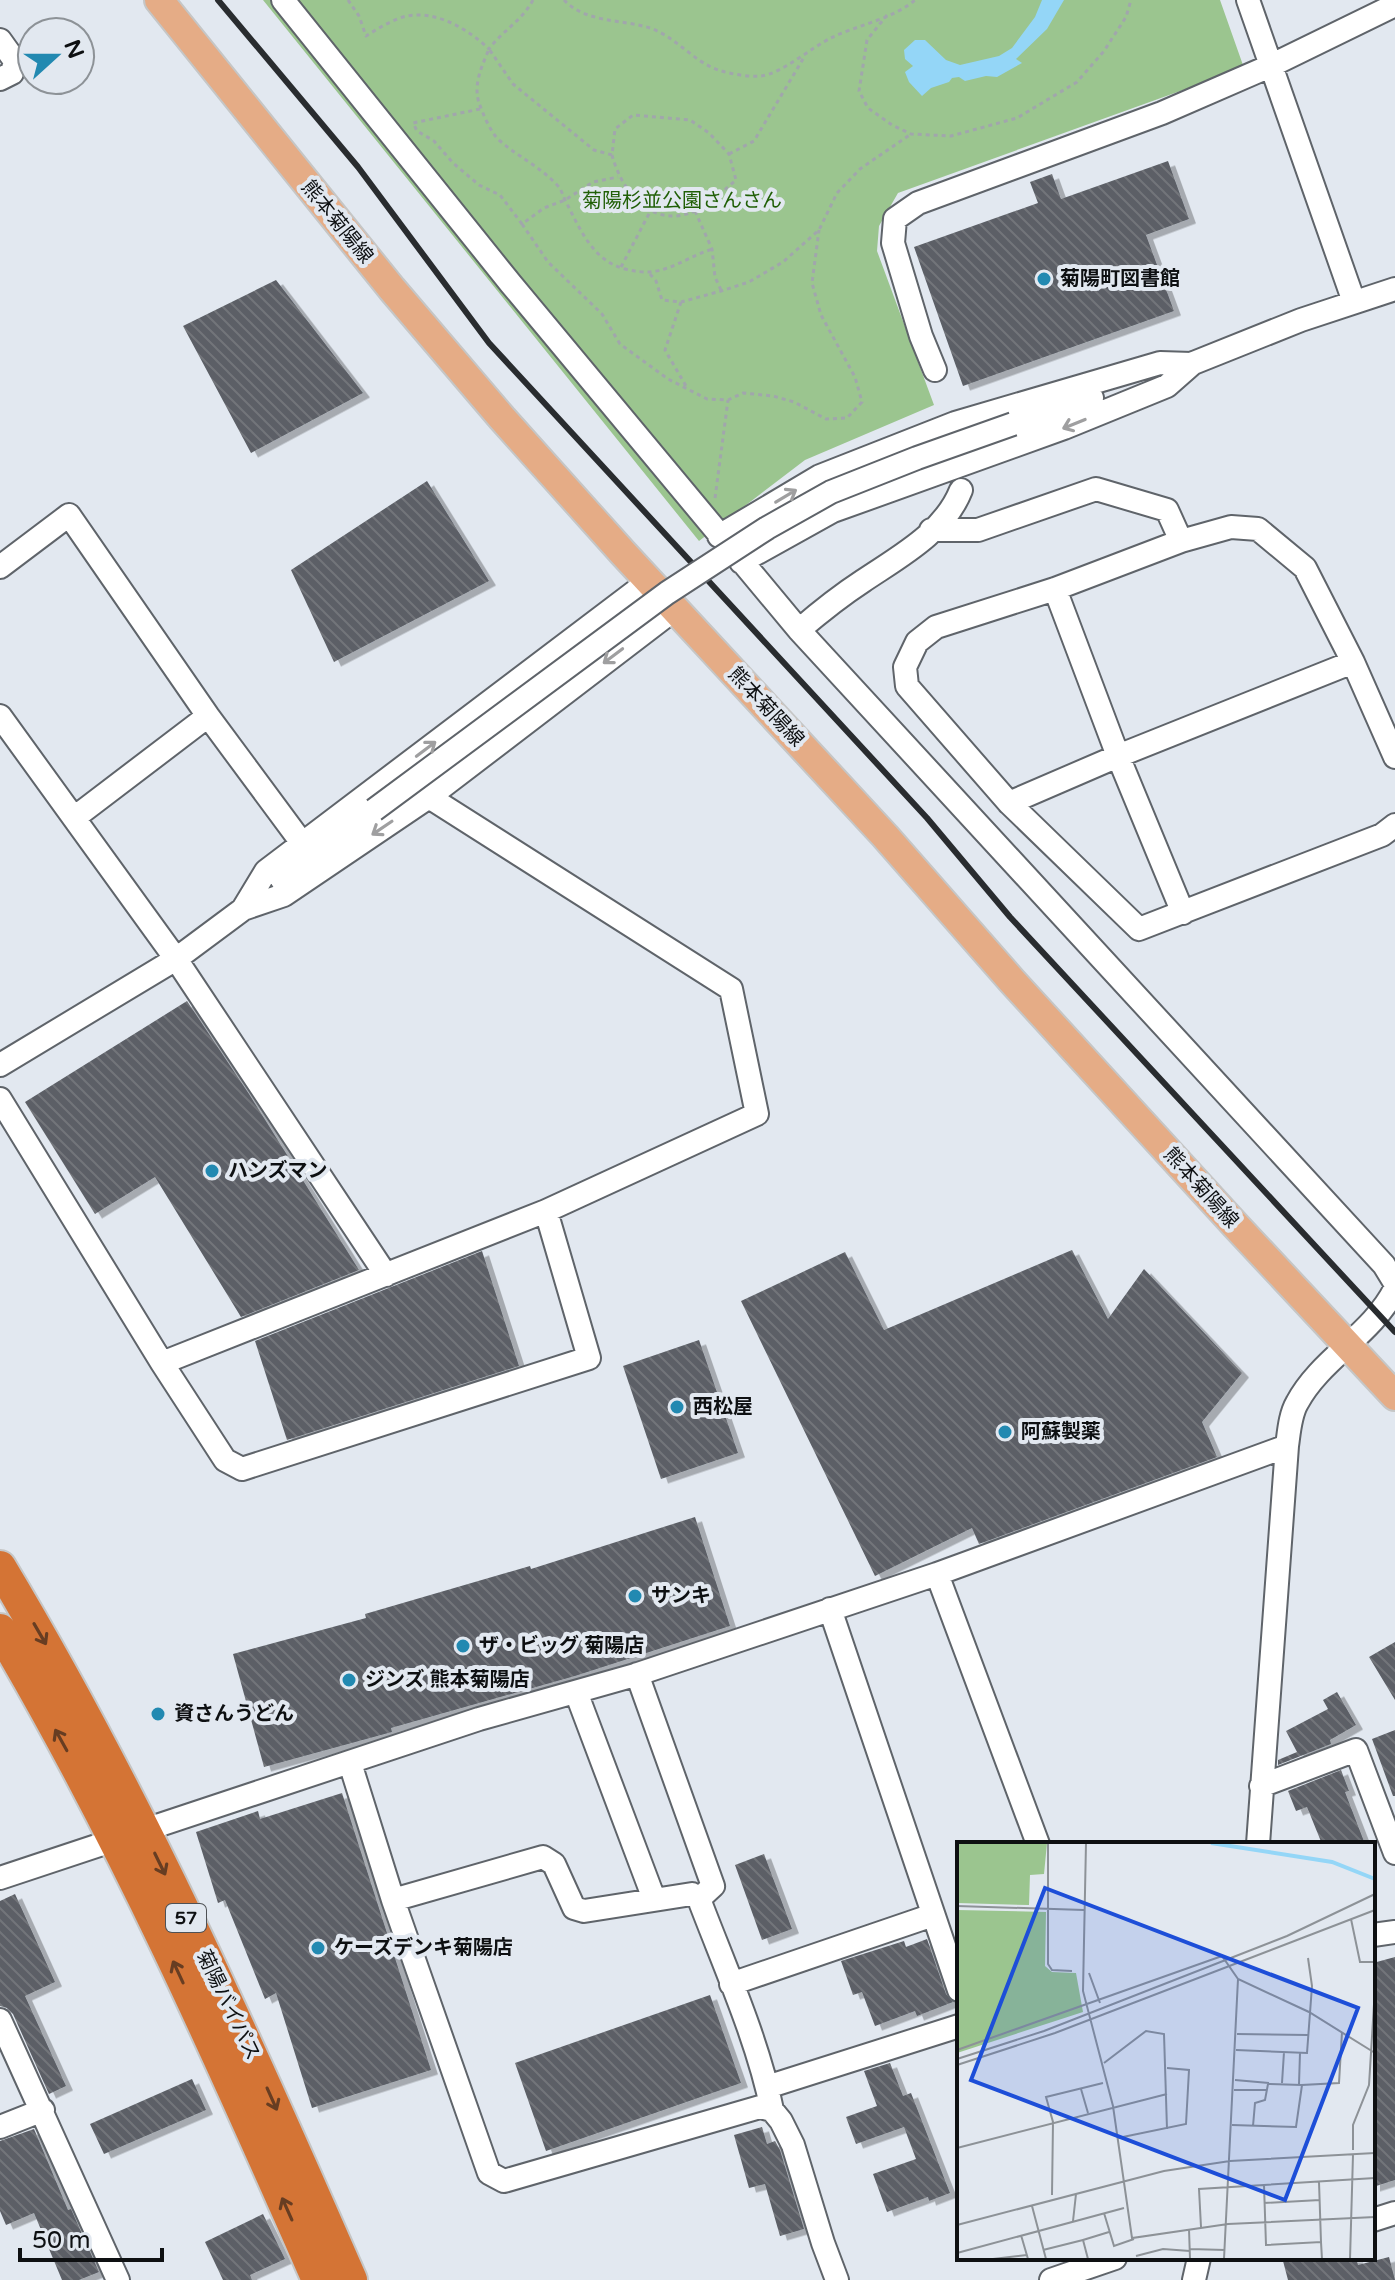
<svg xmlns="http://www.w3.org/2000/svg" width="1395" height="2280" font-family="'Varela Round','Noto Sans JP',sans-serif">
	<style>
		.park { fill: #9bc58f }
		.water { fill: #94d6f7 }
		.building { fill: url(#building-back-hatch); filter: url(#shadow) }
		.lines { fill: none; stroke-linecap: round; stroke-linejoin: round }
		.minor-casing { stroke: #5f646a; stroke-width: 26 }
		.major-casing { stroke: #c5c6c6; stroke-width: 32 }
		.highway-casing { stroke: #c5c6c6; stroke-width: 36 }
		.path { stroke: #a1a6ac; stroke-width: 3; stroke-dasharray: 4 4; stroke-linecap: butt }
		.minor { stroke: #fff; stroke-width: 22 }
		.major { stroke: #e5ac86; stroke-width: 28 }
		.highway { stroke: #d47435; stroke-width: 32 }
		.rail { stroke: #292c2f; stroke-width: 6 }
		.minor-bridge-casing { stroke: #5f646a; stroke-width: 26; stroke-linecap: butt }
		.minor-bridge { stroke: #fff; stroke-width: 22 }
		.oneway { stroke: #9f9fa0 }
		.oneway2 { stroke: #673d22 }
		.poi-dot { fill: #2289b1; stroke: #e2e8f0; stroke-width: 3 }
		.labels { text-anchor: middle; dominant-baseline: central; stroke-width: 8; stroke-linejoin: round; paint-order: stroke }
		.shield { fill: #e2e8f0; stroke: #4e5155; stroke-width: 2 }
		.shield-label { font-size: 18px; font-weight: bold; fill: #0e1012 }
		.park-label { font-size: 20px; fill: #205f06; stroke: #e2e8f0 }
		.street-label { font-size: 20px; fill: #0e1012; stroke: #e2e8f0 }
		.poi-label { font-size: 20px; font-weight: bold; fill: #0e1012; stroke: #e2e8f0; text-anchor: start }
		.inset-river { fill: none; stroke: #94d6f7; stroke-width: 4 }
		.inset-road { fill: none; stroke: #8d9297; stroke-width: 2 }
		.view { fill: #1d4ed8; fill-opacity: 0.15; stroke: #1d4ed8; stroke-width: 4 }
		.inset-edge { fill: none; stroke: #0e1012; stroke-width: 4 }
	</style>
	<defs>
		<pattern id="building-back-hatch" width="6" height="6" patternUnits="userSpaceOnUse" patternTransform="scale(2)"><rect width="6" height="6" fill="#5b5f66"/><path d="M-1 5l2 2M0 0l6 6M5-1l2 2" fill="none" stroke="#72757a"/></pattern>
		<filter id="shadow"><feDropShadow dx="7" dy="4.5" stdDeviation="0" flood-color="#0004"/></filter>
	</defs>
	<rect width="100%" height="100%" fill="#e2e8f0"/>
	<path class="park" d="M263,0h957l24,68 -346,125 -19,33 -2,25 57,154 -129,55 -106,81z"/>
	<path class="water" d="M1042,0h22l-17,29 -31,30 6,4 -25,14 -11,-1 -21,5 -6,-4 -7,1 -3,4 -18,6 -9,8 -13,-14 -4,-10 8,-6 -8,-7 -1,-9 11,-10h10l21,20 14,5 39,-9 13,-8 23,-31z"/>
	<path class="building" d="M1168,161l21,58 -43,16 28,76 -211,75 -49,-139 124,-44 -8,-21 22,-8 9,25z
		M276,280l87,113 -112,60 -68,-127z
		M427,481l62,100 -155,81 -43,-92z
		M187,1001l62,93 110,176 -118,47 -86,-140 -60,37 -70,-112z
		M1072,1250l36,69 36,-50 98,104 -40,49 15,35 -238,87 -7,-16 -97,48 -134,-275 104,-49 39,78z
		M482,1251l37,115 -232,74 -32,-99z
		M699,1340l39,113 -77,26 -38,-113z
		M695,1517l35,109 -155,50 -184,52 1,4 -128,35 -31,-113 133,-36 -1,-4 165,-48 1,3z
		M1395,1642v58l-26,-43z
		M1337,1692l19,33 -26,15 1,4 -53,21v-5l19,-8 -11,-21 42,-22 -5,-9z
		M1395,1730v66h-2l-21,-57z
		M1341,1770l8,21 -4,1 20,52h-43l-15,-37 -11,4 -8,-20z
		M342,1793l89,277 -119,38 -36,-115 -11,6 -40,-99 -7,3 -22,-71 62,-21 2,8z
		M764,1854l28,75 -30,11 -27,-75z
		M15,1894l40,88 -30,14 41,90 -17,8 -36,-80 -6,-6 -7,-2v-105z
		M927,1939l19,55 7,8 -36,14 -2,-5 -40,15 -13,-34 -9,3 -12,-34 63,-20 2,6z
		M1395,1957v223l-22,7v-224z
		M710,1995l31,88 -195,68 -31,-88z
		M890,2063l13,33 8,-3 39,100 -21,8 -1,-4 -41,15 -14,-38 43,-15 -12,-32 -48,17 -10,-27 31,-11 -13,-35z
		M192,2079l14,31 -102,44 -14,-30z
		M762,2127l5,17 8,-3 5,9 24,79 -24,7 -15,-52 -16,4 -15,-53z
		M34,2129l34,81 3,-1 28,63 -20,8h-17l-28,-67 -28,12 -6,-14v-70z
		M263,2214l22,45 -35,16 2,5h-29l-18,-38z
		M1389,2257l6,23h-107l-5,-19 11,-3h62l2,7z"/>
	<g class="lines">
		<defs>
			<path id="minor" d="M283,0l228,284 288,346 585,635 11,18
				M1248,0l106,302
				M0,40l15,21 -3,12 -12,6
				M1181,368l120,-48 94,-31
				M935,370l-14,-34 -28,-93 2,-24 23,-16 244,-90 108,-47 125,-61
				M1013,424l79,-26
				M931,530h47l118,-41 71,21 14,31
				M719,536l101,-60 135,-53 205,-60 32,1
				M741,562l92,-51 231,-83 103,-42 25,-22
				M0,567l69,-52 139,201 94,127
				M1055,589l63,167 65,157
				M799,630c21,-18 41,-34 64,-49 37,-25 81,-48 98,-91
				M0,716l176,243 210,316
				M1395,757l-42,-95 -48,-94 -47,-39 -27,-2 -50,14 -126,48 -119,38 -19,15 -12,25 2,19 102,117 130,126 243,-94 13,-10
				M1009,803l109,-47 235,-94
				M74,818l134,-102
				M282,880l92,-70
				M243,909l41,-14 145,-98 246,-188
				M243,909l23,-38 383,-290
				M0,1065l176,-106 78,-58
				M0,1099l162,264 63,97 17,9 347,-111 -43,-147
				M162,1363l384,-152 211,-97 -26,-125 -302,-192
				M937,1574l101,270
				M830,1609l129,381
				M637,1674l76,212 -14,13
				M576,1692l78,207
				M350,1763l43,137 96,273 15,8 256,-74 12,3 9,11 12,24 30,98 14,37
				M1261,1786l95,-36 39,103
				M1258,1844l29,-398c2,-14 3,-31 10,-43 24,-45 75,-68 98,-114
				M0,1878l479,-159 156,-44 302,-101 350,-128
				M393,1900l150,-43 11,7 20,44 10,3 108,-17 7,5c25,66 59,141 73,211
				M1373,1935l22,-3
				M731,1984l202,-69
				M0,2020l118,260
				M767,2087l192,-61
				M0,2127l43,-17
				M1373,2220l22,-7
				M1051,2280l64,-22
				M1194,2280l5,-22"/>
			<path id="major" d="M159,0l233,289 110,129 121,135 262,283 127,145 225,246 158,169"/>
			<path id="highway" d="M0,1567c137,228 245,470 351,713
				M0,1630c123,208 221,429 318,650"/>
		</defs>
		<use href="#minor" class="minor-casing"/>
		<use href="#major" class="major-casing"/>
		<use href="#highway" class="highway-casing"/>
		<path class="path" d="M348,0l11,16 7,20c13,-8 27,-17 41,-20 30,-6 62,14 82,33 15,-20 32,-27 44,-49
			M564,0c22,23 57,19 86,28 26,9 43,33 68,42 13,4 29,7 43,6 20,-2 51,-29 70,-38 26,-13 62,-19 84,-38
			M887,15l-20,25 -8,51 9,17 24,17 19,9 40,2 66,-18 60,-36 27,-31 22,-34 5,-17
			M480,109l-67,14 4,8 17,10 19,22 26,22 21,10 22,29 22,-16 21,-8 28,-18 25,-5
			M729,154l25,-13 49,-82
			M612,155c10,37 40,75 83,56 15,-7 29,-21 41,-31l-7,-26 -20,-21 -19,-13 -57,-5 -18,14 -3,26 -18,-5 -81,-66 -24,-35c-7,17 -16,35 -10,54 4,11 12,30 20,37 19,17 42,27 59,46 4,5 5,10 8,16 14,27 27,59 59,67 38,10 52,-8 87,-20
			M695,211l17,38 3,28 6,13
			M522,224l26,38 54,52 18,30 48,35 39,20 21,1 15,-7 30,3 21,6 32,17 21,-1 15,-16 -7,-25 -34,-62 -9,-32 7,-53
			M621,267l30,-57
			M650,274l6,7 6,19 19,2 40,-11 28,-9 34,-20 36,-32 18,-37 23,-24 51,-35
			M681,302l-16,48 21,36
			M715,498l13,-98"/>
		<use href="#minor" class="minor"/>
		<use href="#major" class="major"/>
		<use href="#highway" class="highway"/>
		<path class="rail" d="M218,0l140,167 131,176 438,475 83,99 385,415"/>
		<defs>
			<path id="minor-bridge" d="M374,810l293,-217 100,-65 64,-36 86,-34 96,-34"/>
		</defs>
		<use href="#minor-bridge" class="minor-bridge-casing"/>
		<use href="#minor-bridge" class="minor-bridge"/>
	</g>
	<defs><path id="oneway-shaft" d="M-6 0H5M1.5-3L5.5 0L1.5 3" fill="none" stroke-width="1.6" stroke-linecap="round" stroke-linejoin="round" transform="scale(2)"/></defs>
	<g class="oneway">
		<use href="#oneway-shaft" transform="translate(1074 424) rotate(158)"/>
		<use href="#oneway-shaft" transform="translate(786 496) rotate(-31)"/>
		<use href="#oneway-shaft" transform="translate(613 656) rotate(143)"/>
		<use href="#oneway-shaft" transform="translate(426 749) rotate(-37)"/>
		<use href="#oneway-shaft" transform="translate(382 828) rotate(146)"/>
	</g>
	<g class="oneway2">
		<use href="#oneway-shaft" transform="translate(40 1634) rotate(60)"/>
		<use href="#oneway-shaft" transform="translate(61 1740) rotate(-119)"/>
		<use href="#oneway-shaft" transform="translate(160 1864) rotate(64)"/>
		<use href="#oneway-shaft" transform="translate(178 1972) rotate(-115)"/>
		<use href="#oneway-shaft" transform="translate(272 2099) rotate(66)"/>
		<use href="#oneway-shaft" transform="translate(287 2209) rotate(-114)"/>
	</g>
	<g class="poi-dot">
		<circle cx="1044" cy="279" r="8"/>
		<circle cx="212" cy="1171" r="8"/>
		<circle cx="677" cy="1407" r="8"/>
		<circle cx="1005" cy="1432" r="8"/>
		<circle cx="635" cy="1596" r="8"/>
		<circle cx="463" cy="1646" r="8"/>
		<circle cx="349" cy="1680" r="8"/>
		<circle cx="158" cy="1714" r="8"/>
		<circle cx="318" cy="1948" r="8"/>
	</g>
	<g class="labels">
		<rect class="shield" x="166" y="1904" width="40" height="28" rx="6"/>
		<g class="shield-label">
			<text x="186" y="1918">57</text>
		</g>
		<g class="park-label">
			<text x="682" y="201">菊陽杉並公園さんさん</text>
		</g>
		<g class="street-label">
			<text transform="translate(337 222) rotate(51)">熊本菊陽線</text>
			<text transform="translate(766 707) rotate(47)">熊本菊陽線</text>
			<text transform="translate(1201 1188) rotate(48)">熊本菊陽線</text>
			<text transform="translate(228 2005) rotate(64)">菊陽バイパス</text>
		</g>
		<g class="poi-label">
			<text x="1060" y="279">菊陽町図書館</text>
			<text x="228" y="1171">ハンズマン</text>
			<text x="693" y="1407">西松屋</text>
			<text x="1021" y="1432">阿蘇製薬</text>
			<text x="651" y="1596">サンキ</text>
			<text x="479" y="1646">ザ・ビッグ 菊陽店</text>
			<text x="365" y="1680">ジンズ 熊本菊陽店</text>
			<text x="174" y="1714">資さんうどん</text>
			<text x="334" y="1948">ケーズデンキ菊陽店</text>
		</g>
	</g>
	<g transform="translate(957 1842)">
		<rect width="418" height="418" fill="#e2e8f0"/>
		<path d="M0,1h90l-3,31 -14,1 -1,30 -72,-2zM0,68l89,2 -1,54 7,6 24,1 7,39 -126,41z" fill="#9bc58f"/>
		<path class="inset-river" d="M254,1l121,19 43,17"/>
		<path class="inset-road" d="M91,1v121l4,6 20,1M129,1l-3,148 30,115 19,132 96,-14 147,-7M0,64l127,4M394,77l9,43h15M132,131l11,30M280,192l71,1M0,208l265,-94 16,23 71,33 66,41M279,208l71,3 5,-67 -4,-28M0,217l87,-28 243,-95 88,-42M147,221l42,-32 18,3 3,95M0,223l98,-32 320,-123M278,238l34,3M325,241l2,-31M342,242l1,-31M124,247l7,24M277,248h33M275,283l64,2 6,-42 37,-2 3,-51M296,284l2,-23 10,-3 3,-16 34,1M161,296l68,-14 3,-54 -22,-2M0,306l210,-54M396,308v-25l16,-40 6,-97M362,340l2,60M307,343l2,60 55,-3 1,17h24M95,353l1,-73 -7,-25 57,-14M307,361l56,-3M75,364l14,53M147,371l10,33 20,-7M116,379l3,-27M0,383l207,-54 66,-10 145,-8M244,385l-2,-38 176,-11M232,387l1,30M64,393l7,24M233,407l35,1M86,408l40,-10M0,411l167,-45M179,414l27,-7 27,2M36,417l34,-4M131,417l-5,-19 26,-8M267,417l14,-280M393,417l3,-104"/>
		<path class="view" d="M88,46l313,120 -73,192 -314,-120z"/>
		<rect width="418" height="418" class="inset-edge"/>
	</g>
	<g transform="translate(56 56) rotate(69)"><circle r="38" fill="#e2e8f0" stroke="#8d9297" stroke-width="2"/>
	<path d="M0-6L14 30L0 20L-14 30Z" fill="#2289b1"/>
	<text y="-12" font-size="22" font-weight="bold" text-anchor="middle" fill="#0e1012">N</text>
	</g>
	<path d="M20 2248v12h142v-12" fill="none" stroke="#0e1012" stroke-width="4"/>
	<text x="32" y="2248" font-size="24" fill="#0e1012" stroke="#e2e8f0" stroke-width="6" paint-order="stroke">50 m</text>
</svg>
